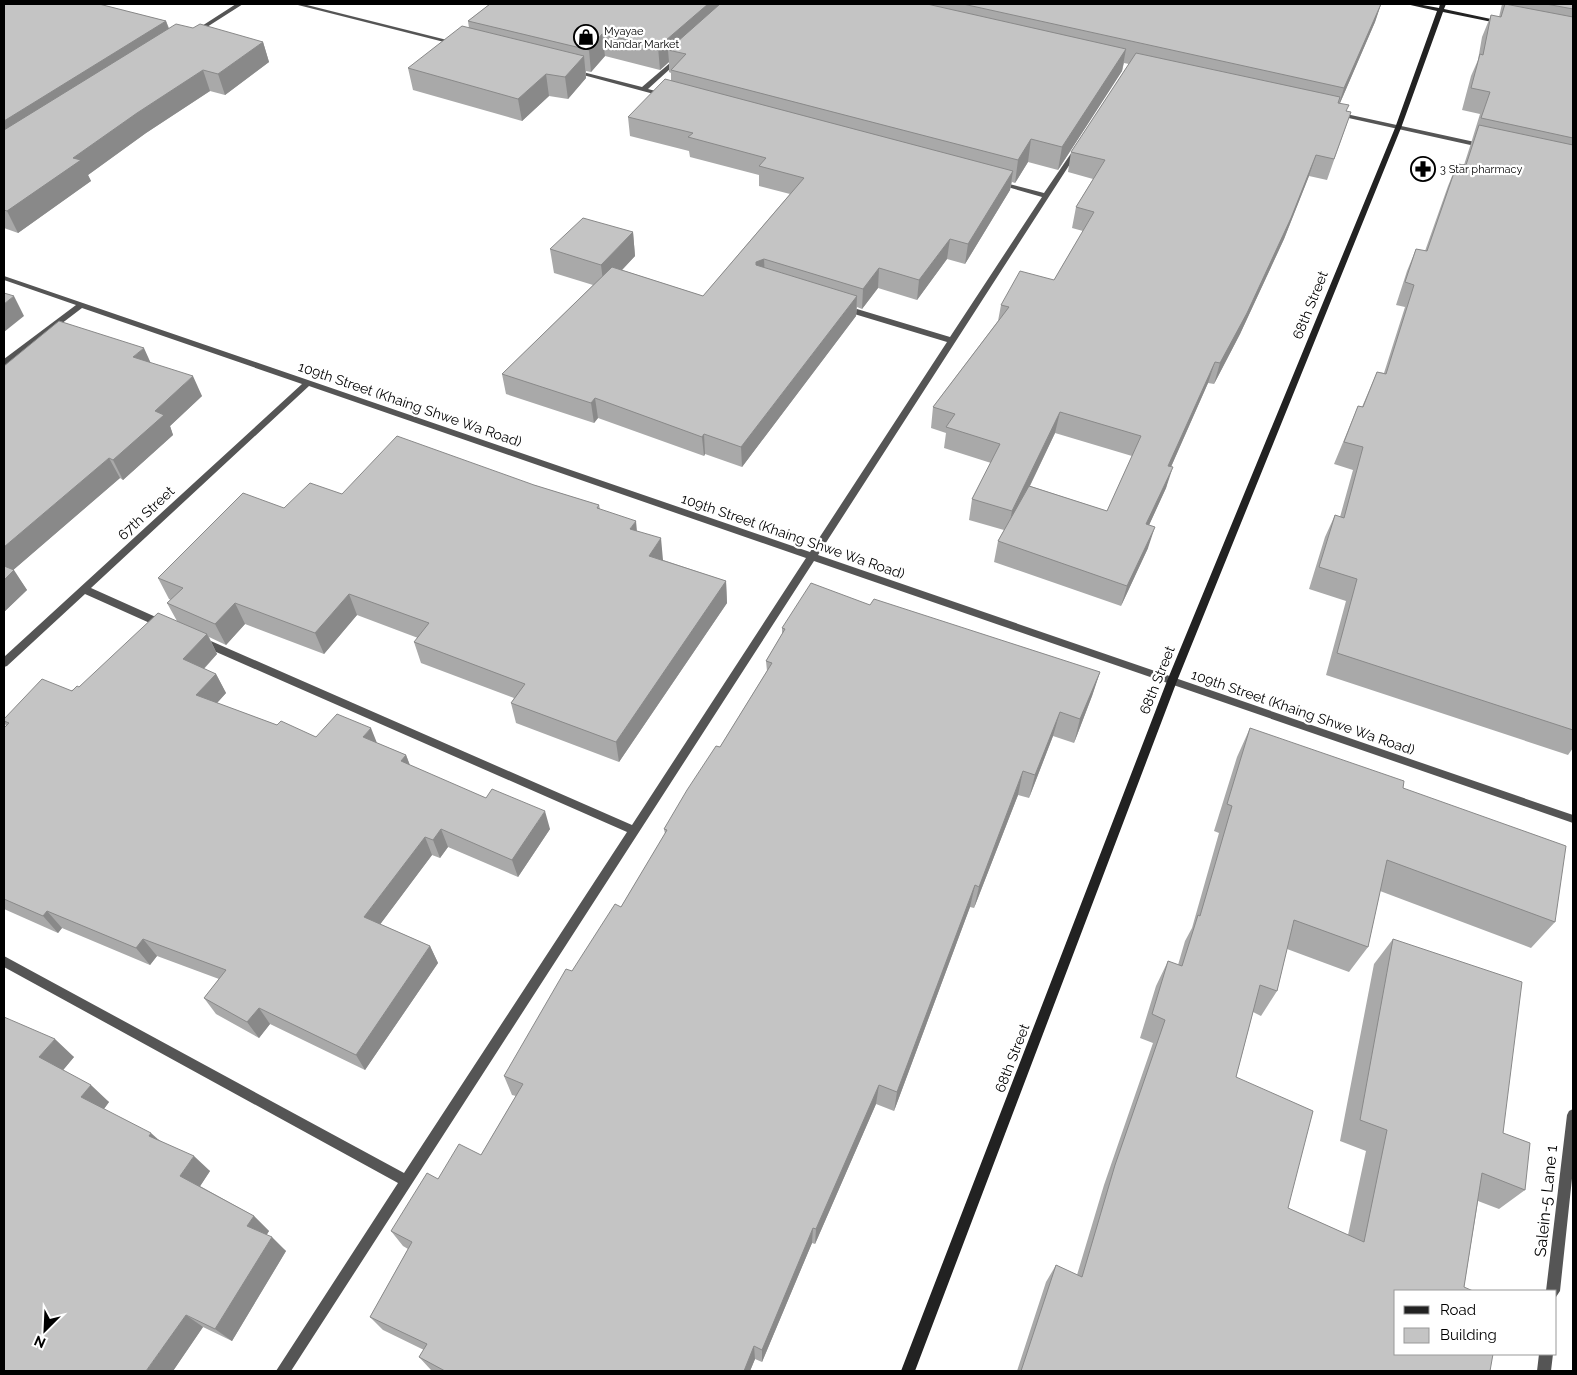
<svg xmlns="http://www.w3.org/2000/svg" width="1577" height="1375" font-family="Raleway,sans-serif">
	<style>
		.lines { fill: none; stroke-linecap: round; stroke-linejoin: round }
		.street { fill: #555; fill-rule: evenodd }
		.secondary { fill: #222; fill-rule: evenodd }
		.wall { fill: #a9a9a9; fill-rule: evenodd }
		.shaded-wall { fill: #898989 }
		.building { fill: #c4c4c4; stroke: #898989 }
		.labels { text-anchor: middle; dominant-baseline: central; stroke-width: 4.5; stroke-linejoin: round; paint-order: stroke }
		.far-poi-label { font-size: 11px; fill: #000; stroke: #fff; text-anchor: start }
		.street-label { font-size: 14px; fill: #000; stroke: #fff }
		.near-street-label { font-size: 16px; fill: #000; stroke: #fff }
	</style>
	<rect width="100%" height="100%" fill="#fff"/>
	<g class="lines">
		<path class="street" d="M236,4h7l-47,30 -5,-1z
			M294,4h9l156,39 -3,2z
			M677,57l5,1 -34,31 19,5 1,1 -3,2 -93,-25 3,-2 67,17z
			M1337,112l147,32 3,2 -3,2 -149,-33v-2z
			M1074,149l5,1 -261,405 755,260v8l-759,-262 -523,810h-15l122,-188 -394,-216v-11l400,217 223,-341 -429,-188 -2,-3 2,-3h6l428,187 174,-267 -497,-172 -218,202 76,34 2,3 -2,3h-6l-76,-34 -78,72 -3,1v-10l298,-273 -220,-76 -75,57 -3,1v-7l72,-54 -72,-25v-4l806,276 137,-210 -106,-32 -1,-2 4,-2h3l103,31 92,-140 -48,-14 4,-2 46,12z
			M1573,1109v60l-13,122 -4,6v-6h-10l21,-176 2,-4z
			M1539,1354h14l-2,17h-14z"/>
		<path class="secondary" d="M1406,4h11l22,4 1,-4h6l-2,5 61,13 -3,2 -59,-12 -42,116 -224,553 -262,690h-14l266,-690 228,-553 42,-117z"/>
	</g>
	<path class="wall" d="M4,4l102,2 60,15 3,7h24l70,14 6,20 -44,33 -15,-4 -64,42 -58,42 3,6 -73,52 -14,-5z
		M488,4h893l-6,18 -35,81 7,8 4,1 -24,68 -18,-4 -25,63 -44,95 -26,50 -6,-1 -37,84 -5,21 -17,37 -1,23 -27,58 -127,-44 4,-21 6,-11 -35,-10 3,-21 19,-36 -47,-15 2,-15 -15,-5 2,-21 65,-86 3,-16 53,-25 29,-49 -11,-3 4,-21 17,-28 -25,-7 3,-20 58,-88 -5,-1 -2,8 -64,99 -30,-8 -13,21 -3,-1 -2,8 -45,74 -18,-5 -30,41 -39,-12 -16,21 -5,-2 -1,9 -114,151 -37,-13 -1,2 -106,-38 -4,5 -88,-29 -4,-20 91,-89 -39,-12 -4,-24 83,-17 2,24 -13,14 81,26 87,-102 -31,-8v-11l-69,-18 -1,-6 -59,-15 -2,-19 43,-36v-8l-2,-1v-10l-9,8 -55,-14 -14,16 -5,-1v7l-18,21 -19,-3 -27,25 -109,-31 -5,-22 61,-40 -1,-7 22,-17zM1055,433l77,23 -25,55 -77,-25z
		M1502,4h71v744l-5,7 -242,-80 20,-74 -37,-12 16,-52 10,-22 5,2 13,-47 -19,-6 24,-58 4,1 15,-35 7,1 21,-66 -9,-2 11,-34 9,-22 9,2 23,-65 9,-22 7,1 8,-25 8,-26 -18,-4 9,-34 7,-16 4,-23 9,-22 8,2z
		M151,363l51,33 -32,30 3,9 -50,45 -3,-2 -107,92 14,20 -23,22v-246z
		M534,485l65,20 1,4 37,22 26,29 63,21 1,22 -108,159 -103,-39 -5,-20 3,-5 -93,-35 -7,-21 4,-4 -61,-23 -33,39 -79,-30 -19,21 -17,-8 8,17 -13,15 12,5 10,19 -9,10 60,22 39,12 61,6 29,12 4,10 140,64 -32,48 -70,-30 -8,11 -8,-3 -52,69 50,22 8,17 -73,107 -95,-46 -11,14 -43,-24 -12,-16 15,-19 -62,-23 -7,9 -88,-37 -4,5 -54,-24v-181l2,-2 -2,-4v-3l75,-32 98,-66 -10,-18 4,-3 -2,-1 -11,-21 126,-70 58,-14z
		M870,605l230,67 -8,24 -18,47 -21,-7 -24,62 -11,-3 -44,113 -4,-1 -76,204 -18,-7 -61,140 -3,-1 -50,119 -7,-3 -5,12h-316l-3,-1 -12,-13 5,-7 -41,-20 -13,-13 38,-68 -5,-3 -12,-15 47,-52 43,-24 35,-59 -4,-1 -8,-19 68,-105 49,-64 44,-73 -1,-5 56,-82 47,-76 -1,-10 16,-27v-6z
		M1250,728l153,60 152,134 -24,26 -151,-57 -12,56 -19,25 -62,-23 -10,42 -16,25 -8,-4 -17,65 52,131 60,27 18,-84 -26,-10 34,-177 19,-25 110,194 22,57 -26,19 -21,-8 -14,86 26,84h-473l29,-89 10,-17 21,10 27,-90 49,-142 -13,-5 16,-52 12,-25 10,4 7,-24 7,-13 27,-95 -5,-2 23,-74z
		M4,1017l70,40 -11,13 46,32 -5,7 55,31 51,31 -10,15 54,30 15,15 -3,4 20,16 -54,90 -29,-14 -30,44z"/>
	<path class="shaded-wall" d="M708,4h26l-66,46 1,12 -9,8 -2,-23z
		M1381,4l-6,18 -38,88 7,-22z
		M166,21l7,21 -169,107v-28z
		M602,34l3,22 -14,16 -2,-22z
		M263,42l6,20 -44,33 -7,-21z
		M1126,49l-4,22 -64,99 4,-23z
		M584,56l2,22 -18,21 -3,-22z
		M203,70l7,21 -64,42 -58,42 3,6 -73,52 -11,-22 66,-53 64,-45z
		M546,74l3,22 -27,25 -4,-22z
		M1031,139l-3,23 -13,21 3,-23z
		M1316,155l-7,21 -25,63 -44,95 -26,50 6,-21z
		M1013,171l-3,19 -45,74 3,-20z
		M633,232l2,24 -31,33 -3,-24z
		M950,239l-3,20 -30,41 2,-20z
		M764,259l1,20 -9,2v-19z
		M879,268l-1,20 -16,21 1,-20z
		M14,296l10,20 -20,16v-28z
		M857,296l-1,20 -114,151 -1,-20z
		M144,348l9,20 -20,-11z
		M1215,362l-7,21 -46,104 6,-21z
		M193,376l9,20 -32,30 3,9 -50,45 -10,-20 42,-49z
		M595,398l3,20 -4,5 -3,-20z
		M1060,412l-5,21 -47,98 4,-20z
		M704,434l1,20 -1,2 -2,-19z
		M109,458l11,20 -116,100v-31z
		M1173,467l-7,21 -26,57 6,-21z
		M636,521l2,21 -8,-13z
		M1155,527l-7,21 -27,58 6,-20z
		M661,538l2,22 -12,17 -2,-21z
		M14,570l13,20 -23,22v-32z
		M726,581l1,22 -108,159 -3,-20z
		M349,594l8,21 -33,39 -9,-21z
		M235,603l10,21 -19,21 -11,-21z
		M207,634l10,20 -23,25 -11,-20z
		M1100,672l-8,24 -18,47 6,-24z
		M216,674l10,19 -19,21 -11,-19z
		M1060,712l-7,24 -24,62 6,-23z
		M371,728l8,20 -16,-11z
		M406,755l7,19 -12,-13z
		M1023,771l-5,24 -44,113 5,-21z
		M545,811l5,18 -32,48 -6,-17z
		M441,829l7,18 -8,11 -7,-18z
		M425,837l7,18 -59,79 -9,-17z
		M975,885l-5,22 -76,204 3,-19z
		M47,911l15,17 -4,5 -15,-17z
		M143,939l14,17 -7,9 -14,-17z
		M430,946l8,17 -73,107 -9,-15z
		M259,1008l11,16 -11,14 -12,-16z
		M55,1039l19,18 -15,18 -20,-18z
		M91,1085l18,17 -9,12 -19,-17z
		M879,1085l-3,19 -61,140 1,-15z
		M151,1133l18,16 -20,-13z
		M194,1156l16,15 -13,20 -17,-15z
		M254,1216l15,15 -6,10 -16,-15z
		M813,1228l-1,15 -50,119v-12z
		M272,1237l14,14 -54,90 -17,-12z
		M186,1315l17,12 -30,44h-27z
		M754,1346l1,13 -5,12h-6z"/>
	<path class="building" d="M4,4h95l67,17 -162,100z
		M490,4h218l-50,43 -56,-13 -13,16 -121,-29z
		M720,4h207l199,45 -64,98 -31,-8 -13,21 -347,-90 15,-16 -18,-4z
		M963,4h418l-37,84z
		M1505,4l68,13v121l-92,-20 9,-26 -19,-4 9,-34 3,1 8,-40 10,2z
		M1546,4h27v5z
		M176,24l17,4 7,-4 63,18 -45,32 -15,-4 -66,43 -64,45 8,2 -74,51 -3,-1v-80z
		M462,26l122,30 -19,21 -19,-3 -28,25 -110,-31z
		M1136,53l204,44 -2,6 11,2 -3,6 5,1 -17,47 -18,-4 -25,63 -44,95 -27,50 -5,-1 -47,104 5,1 -27,57 9,3 -28,59 -129,-45 31,-55 78,25 34,-75 -81,-24 -48,99 -40,-12 28,-55 -54,-17 9,-13 -22,-7 76,-100 -8,-2 19,-34 34,9 40,-68 -18,-5 29,-47 -34,-8z
		M665,79l348,92 -45,73 -18,-5 -31,41 -40,-12 -16,21 -99,-30 -8,3v3l101,31 -116,151 -37,-13 -2,3 -107,-39 -4,5 -89,-29 110,-107 91,29 101,-118 -45,-12 7,-8 -78,-21 5,-4 -65,-16z
		M1479,125l94,20v585l-236,-77 20,-74 -38,-12 16,-52 9,3 19,-71 -19,-5 14,-36 5,1 14,-35 9,2 28,-89 -9,-3 11,-33 11,2 30,-87 9,1z
		M583,218l50,14 -32,33 -51,-16z
		M4,293l10,3 -10,8z
		M59,321l85,27 -11,9 60,19 -38,35 9,4 -51,45 -4,-2 -105,89v-181z
		M397,436l137,49 65,20 -2,3 39,13 -6,8 31,9 -12,18 77,25 -110,161 -105,-39 14,-19 -111,-42 15,-19 -80,-29 -34,39 -80,-30 -20,21 -48,-21 16,-15 -25,-10 85,-85 41,15 26,-25 32,11z
		M4,566l10,4 -10,10z
		M811,583l59,22 4,-6 226,73 -20,47 -20,-7 -25,63 -12,-4 -44,116 -4,-2 -78,207 -18,-7 -63,144 -3,-1 -51,122 -8,-4 -10,25h-299l-26,-14 8,-13 -57,-27 42,-75 -21,-11 36,-58 11,6 21,-35 22,11 42,-71 -19,-8 62,-107 6,2 43,-67 6,3 46,-77 -3,-1 23,-39 29,-44 4,1 52,-84 -6,-2 19,-32 -3,-1z
		M158,613l49,21 -24,25 33,15 -20,21 81,30 4,-4 35,16 21,-23 34,14 -8,9 43,18 -5,6 85,37 6,-9 53,22 -33,49 -71,-31 -8,11 -8,-3 -61,80 66,29 -74,109 -97,-47 -12,14 -43,-24 22,-28 -83,-31 -7,9 -89,-37 -4,5 -39,-17v-171l5,-5 -5,-2v-2l38,-40 30,12 5,-5 2,1z
		M1250,728l154,53 -1,7 163,58 -11,76 -168,-62 -19,87 -74,-27 -17,71 -17,-6 -24,92 77,34 -25,97 76,34 23,-112 -27,-10 33,-181 129,43 -19,151 27,10 -5,47 -43,-17 -18,114 9,4h-77v63h97l-3,17h-469l35,-106 26,12 33,-112 50,-145 -13,-6 16,-53 14,5 16,-51 2,1 32,-110 -5,-2z
		M4,1017l51,22 -16,18 52,28 -10,12 70,36 -2,3 45,20 -14,20 74,40 -7,10 25,11 -57,92 -29,-14 -40,56h-142z"/>
	<defs>
		<symbol id="shop-ring" viewBox="-11 -11 22 22"><circle r="9.5" fill="#fff" stroke="#000" stroke-width="1.5"/><path d="M-5-2.5h2.3a2.7 3.5 0 0 1 5.4 0H5L5.5 6h-11ZM-1.5-2.5h3a1.5 2.3 0 0 0-3 0Z" fill="#000"/></symbol>
		<symbol id="pharmacy-ring" viewBox="-11 -11 22 22"><circle r="9.5" fill="#fff" stroke="#000" stroke-width="1.5"/><path d="M-2-6h4v4h4v4h-4v4h-4v-4h-4v-4h4Z" fill="#000"/></symbol>
	</defs>
	<g fill-rule="evenodd">
		<use href="#shop-ring" x="572" y="23" width="28" height="28"/>
		<use href="#pharmacy-ring" x="1409" y="155" width="28" height="28"/>
	</g>
	<g class="labels">
		<g class="far-poi-label">
			<text x="604" y="31">Myayae<tspan x="604" dy="13">Nandar Market</tspan></text>
			<text x="1440" y="169">3 Star pharmacy</text>
		</g>
		<g class="street-label">
			<text transform="translate(1310 305) rotate(-68)">68th Street</text>
			<text transform="translate(410 404) rotate(19)">109th Street (Khaing Shwe Wa Road)</text>
			<text transform="translate(146 513) rotate(-43)">67th Street</text>
			<text transform="translate(793 536) rotate(19)">109th Street (Khaing Shwe Wa Road)</text>
			<text transform="translate(1157 680) rotate(-68)">68th Street</text>
			<text transform="translate(1303 712) rotate(19)">109th Street (Khaing Shwe Wa Road)</text>
			<text transform="translate(1012 1058) rotate(-69)">68th Street</text>
		</g>
		<g class="near-street-label">
			<text transform="translate(1546 1201) rotate(-84)">Salein-5 Lane 1</text>
		</g>
	</g>
	<rect width="1577" height="1375" fill="none" stroke="#000000" stroke-width="10"/>
	<rect x="1394" y="1290" width="162" height="65" fill="#ffffff" stroke="#999999"/>
	<rect x="1404" y="1306" width="25" height="8" fill="#222222" stroke="#999999"/>
	<text x="1440" y="1315" font-size="15" fill="#000000">Road</text>
	<rect x="1404" y="1328" width="25" height="15" fill="#c4c4c4" stroke="#999999"/>
	<text x="1440" y="1340" font-size="15" fill="#000000">Building</text>
	<g transform="translate(45 1330) rotate(204)" stroke="#ffffff" stroke-width="4" paint-order="stroke">
	<path d="M0-4L9 19L0 12L-9 19Z" fill="#000000"/>
	<text y="-8" font-size="14" font-weight="bold" text-anchor="middle" fill="#000000">N</text>
	</g>
</svg>
